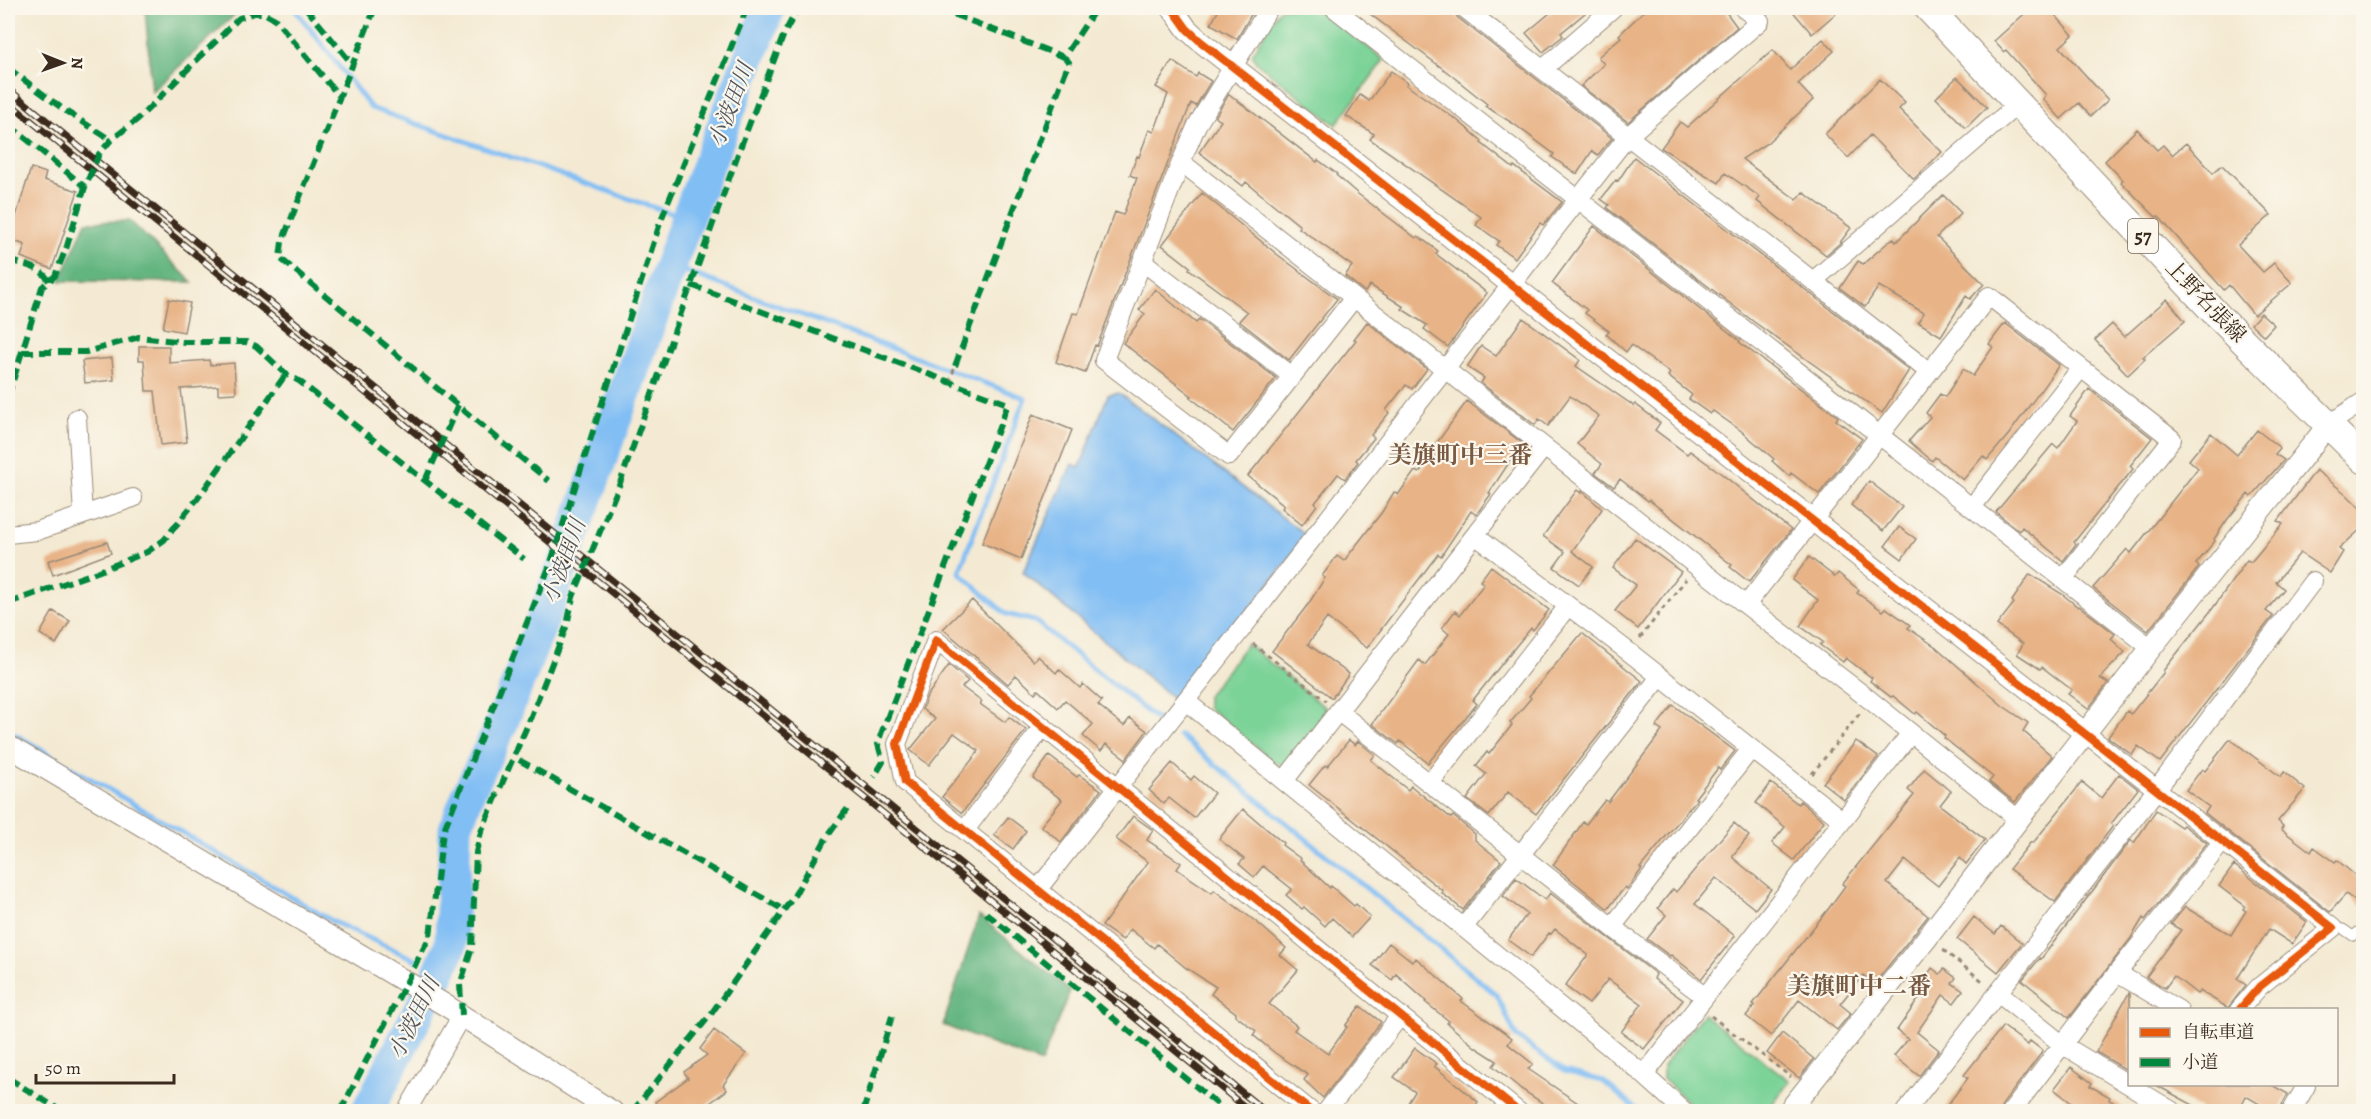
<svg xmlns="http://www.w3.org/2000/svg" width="2371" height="1119" font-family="Alegreya,'Noto Serif JP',serif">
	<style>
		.green { fill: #7bd398; stroke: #5b7e5b; stroke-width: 1.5 }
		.forest { fill: #64b580; stroke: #50704f; stroke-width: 1.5 }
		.water { fill: #81bef4; stroke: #5e7489; stroke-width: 1.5 }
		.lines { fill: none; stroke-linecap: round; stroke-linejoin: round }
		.stream { stroke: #81bef4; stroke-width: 5 }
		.river { stroke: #81bef4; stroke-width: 33 }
		.building { fill: #e8b386 }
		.service-casing { stroke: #988a78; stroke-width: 11 }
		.minor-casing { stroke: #988a78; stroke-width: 20 }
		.tertiary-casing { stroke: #988a78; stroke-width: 23 }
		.primary-casing { stroke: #988a78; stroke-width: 29 }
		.path { stroke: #988a78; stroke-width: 3; stroke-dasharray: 4.5 4.5; stroke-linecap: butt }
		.service { stroke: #fff; stroke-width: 9 }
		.minor { stroke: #fff; stroke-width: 18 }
		.tertiary { stroke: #fff; stroke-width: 21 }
		.primary { stroke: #fff; stroke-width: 27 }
		.rail-casing { stroke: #3b2a1e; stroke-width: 7 }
		.rail { stroke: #fbf7ec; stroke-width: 4.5; stroke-dasharray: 14; stroke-linecap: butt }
		.quiet { stroke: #00873e; stroke-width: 6; stroke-dasharray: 12 6; stroke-linecap: butt }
		.cycleway-casing { stroke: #fbf7ec; stroke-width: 11 }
		.cycleway { stroke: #e8590c; stroke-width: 8 }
		.labels { text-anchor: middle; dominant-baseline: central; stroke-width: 4.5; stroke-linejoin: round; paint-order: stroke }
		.shield { fill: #fbf7ec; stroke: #75685c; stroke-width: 1.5 }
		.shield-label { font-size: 20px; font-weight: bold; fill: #3b2a1e }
		.street-label { font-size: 21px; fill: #3b2a1e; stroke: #fbf7ec }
		.water-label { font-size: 22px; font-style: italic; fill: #50565e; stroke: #fbf7ec }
		.quarter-label { font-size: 24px; font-weight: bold; fill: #785a42; stroke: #fbf7ec }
	</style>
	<rect width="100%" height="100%" fill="#fbf7ec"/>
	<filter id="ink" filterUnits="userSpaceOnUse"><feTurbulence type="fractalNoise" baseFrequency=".0167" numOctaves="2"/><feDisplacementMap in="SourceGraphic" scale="12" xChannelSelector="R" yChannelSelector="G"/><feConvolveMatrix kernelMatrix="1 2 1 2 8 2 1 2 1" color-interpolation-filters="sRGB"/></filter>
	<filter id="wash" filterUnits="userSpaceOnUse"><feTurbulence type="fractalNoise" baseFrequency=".008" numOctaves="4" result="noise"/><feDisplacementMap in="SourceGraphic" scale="24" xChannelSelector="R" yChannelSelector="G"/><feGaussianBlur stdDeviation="1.35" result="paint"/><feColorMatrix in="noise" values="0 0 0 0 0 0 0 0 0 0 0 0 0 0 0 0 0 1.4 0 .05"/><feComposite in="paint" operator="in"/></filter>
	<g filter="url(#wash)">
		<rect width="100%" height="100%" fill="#f4ead3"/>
		<path class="green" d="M1280,8h39l65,52 -48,65 -80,-63 -4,-8z
			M1247,644l81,66 -41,55 -10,-1 -70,-57v-11z
			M1703,1014l87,67 -23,30 -68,1 -36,-33v-13z"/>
		<path class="forest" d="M145,8h97l-90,84z
			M130,221l62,61 -132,-1 26,-59z
			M979,916l91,75 -29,72 -98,-38z"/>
		<path class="water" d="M1119,393l188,143 -130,166 -154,-130 49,-108 8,3 28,-72z"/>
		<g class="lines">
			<path class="stream" d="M294,8l77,100 316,111
				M671,266l354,132 -66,174 47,42 29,7 121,98
				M8,730l324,191 84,39
				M1179,735l318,260 19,41 48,35 39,10 36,31"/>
			<path class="river" d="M367,1112l71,-137 13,-31 4,-115 14,-37 32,-67 47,-119 139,-387 82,-211"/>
		</g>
		<g id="blocks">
			<path class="building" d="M1220,8h35l-18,31 -26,-15z
				M1362,8h90l5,9 155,121 -14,17 -6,-4 -15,23 -25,-17 2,-3 -40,-30 -29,-18 2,-2 -41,-33z
				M1556,8h35l-30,25 2,3 -20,16 -17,-19z
				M1647,8h76l14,19 -109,95 -47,-36 23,-22 -6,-7 23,-20 -2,-2z
				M1790,8h52l-30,26z
				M2031,8h18l24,27 -13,12 48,53 -17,16 -12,-13 -18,16 -18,-20 3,-4 -40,-45 -2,2 -10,-11z
				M1823,39l11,12 -36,33 15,16 -46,43 -25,16 55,41 6,-8 48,36 -12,16 -13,11 -69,-54 3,-4 -35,-24 -6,10 -58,-35 19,-26 7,5 86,-77 17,20z
				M1172,61l24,16 2,-4 13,8 -15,25 -5,-3 -87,225 -7,18 -2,-1 -10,28 -29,-11 17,-49 5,1 37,-102 8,3 14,-37 -7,-3 7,-19 2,1 10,-27 5,2 14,-38 -12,-7z
				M1391,71l17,12 -2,2 51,35 25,21 -1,2 32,25 1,-2 48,36 -19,23 -3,-2 -25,35 -19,-13 3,-4 -23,-16 5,-8 -111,-78 4,-5 -28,-18 14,-21 9,6z
				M1957,77l30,30 -21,21 -30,-30z
				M1880,79l25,24 -6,6 43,43 -28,27 -44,-44 -22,23 -23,-24z
				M1229,94l88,68 1,-2 19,14 -1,1 22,19 58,44 2,-2 20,15 -2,3 51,39 -39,54 -24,-18 3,-4 -25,-16 2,-2 -34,-22 -5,7 -20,-16 7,-10 -53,-38 1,-2 -54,-44 -3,4 -44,-34 22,-31 -6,-4z
				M2137,129l20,21 6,-5 9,10 14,-12 27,30 9,-8 49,50 -33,30 25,27 11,-9 18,20 -38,32 -25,-30 -5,5 -66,-74 -2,1 -35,-35 2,-2 -18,-19z
				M1634,157l275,213 -27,43 -128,-91 -147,-114 2,-3 -8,-6 15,-19 2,1z
				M31,168l15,5 -2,7 34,11 -26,78 -31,-12 4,-12 -16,-6z
				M1202,193l76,62 59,44 -48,61 -50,-39 8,-9 -58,-43 1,-2 -28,-22z
				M1943,195l18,18 -24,24 47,47 -14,15 -4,-3 -25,40 -23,-14 6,-9 -45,-27 -14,21 -25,-19 18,-27 5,3 30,-26 3,4z
				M1594,226l146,115 -1,1 99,75 -2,3 26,19 -43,55 -28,-21 -2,3 -17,-15 2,-2 -34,-29 -27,-19 -3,3 -21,-15 3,-4 -24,-19 2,-3 -39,-28 -5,7 -20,-18 3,-3 -24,-18 2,-3 -35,-27z
				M1155,289l41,34 3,-4 77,59 -43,54 -43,-35 2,-1 -69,-53 22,-29 -6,-4z
				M169,299l21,4 -6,29 -21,-4z
				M2167,299l18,22 -42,36 2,2 -17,16 -33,-35 17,-16 12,13z
				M2261,313l13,12 -10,11 -13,-12z
				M1523,318l57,42 -4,6 58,40 1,-2 25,19 -5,7 32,24 3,-3 28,20 73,59 -42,52 -19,-15 2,-2 -83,-65 -1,1 -28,-22 -6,8 -19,-14 7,-9 -25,-20 22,-28 -29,-20 -22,30 -9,-7 -4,6 -54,-42 3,-5 -17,-11 14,-21 15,10z
				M1367,322l60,47 -15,20 -6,-4 -20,25 3,3 -18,22 3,3 -18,22 2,2 -13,17 -7,-5 -23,29 2,2 -15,20 -20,-17 2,-3 -36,-29 108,-136 -2,-1z
				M2005,323l54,42 -50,69 -22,26 -4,-4 -20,24 -28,-23 -3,4 -23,-20 21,-24 -4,-4 14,-19 5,3 18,-28 10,7 20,-29 -4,-3z
				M139,346h30v17l40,-3 1,5 24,-2 2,30 -18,1v-8l-37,3 6,53 -26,3 -6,-54h-9l-2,-31h-5z
				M112,358l2,22 -29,3 -3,-22z
				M2089,389l63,49 -22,28 3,3 -59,73 2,2 -13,17 -41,-34 -3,4 -23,-19 57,-68 5,4 19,-27 -7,-5z
				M1467,401l55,42 -33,50 2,1 -15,21 -5,-4 -30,45 -3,-2 -71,94 -40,-30 -19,26 41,30 -17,24 -60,-47 37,-48 16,-25 -3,-2 15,-20 7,5 38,-49 12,-20 4,3 17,-24 4,2 20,-27 -3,-2z
				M1033,414l39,16 -51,129 -39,-16z
				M2257,430l23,18 -5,6 9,6 -33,37 -3,-3 -21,26 -13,19 1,2 -19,23 3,3 -4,5 -47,59 -55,-43 34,-39 4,4 67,-85 -9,-8 22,-27 26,22z
				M2316,470l30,24 18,18v14l-25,23 4,3 -13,21 -30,-20 -24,29 8,7 -18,22 7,5 -113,146 -22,-16 -6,9 -24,-18 19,-26 4,3 33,-42 -1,-1 50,-63 34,-48 4,2 32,-38 -5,-3z
				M1869,481l33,26 -19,24 -32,-26z
				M1577,490l4,3 1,-2 20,18 -30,42 21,16 -14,18 -25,-18 11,-15 -22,-16z
				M1899,527l17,12 -14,20 -17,-13z
				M1635,538l46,34 -43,57 -23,-18 21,-26 -23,-17z
				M107,542l4,11 -58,22 -5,-14z
				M1809,557l26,20 3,-4 21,17 -2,3 26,18 3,-3 24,17 -2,3 28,19 67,59 25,17 -5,8 29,25 -37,46 -26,-20 4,-5 -49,-39 1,-2 -28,-24 -2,2 -22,-18 -2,1 -21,-16 2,-3 -26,-20 -3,4 -23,-17 3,-3 -23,-16 18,-26 -26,-20z
				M1491,566l58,44 -16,20 -2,-2 -15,18 -43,54 4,4 -49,59 -28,-22 -2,3 -26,-20 47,-64 6,5 24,-31 -7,-6 13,-17 5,4 24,-31 -4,-3z
				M2030,574l32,20 16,13 1,-1 36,28 -4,5 14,13 -25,26 8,5 -20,26 -20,-15 4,-4 -30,-23 -2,2 -23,-15 6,-10 -26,-19 17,-22 -2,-2z
				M972,600l61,61 5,-5 18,17 3,-4 21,19 3,-4 19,17 -4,4 26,21 6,-8 17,13 -21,28 -20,-15 -5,7 -18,-15 10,-12 -28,-24 -7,8 -20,-18 -3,3 -19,-18 -8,9 -65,-55z
				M53,611l17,10 -14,23 -16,-10z
				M1582,633l60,48 -106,133 -28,-22 -19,24 -22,-17 19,-25 -10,-8 11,-14 2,2 23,-29 -2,-2 21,-25 -2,-2z
				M949,665l19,16 -6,6 20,15 -2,2 25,18 4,-5 17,13 -64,83 -20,-16 37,-46 -25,-18 -25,32 -19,-15 25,-31 -13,-10 5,-13z
				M1673,705l62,46 -15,19 -2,-2 -23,30 2,1 -57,69 2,1 -15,20 -2,-2 -17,22 -55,-44 30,-43 3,2 19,-24 3,2 54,-71 -6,-4z
				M2230,739l51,38 3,-5 21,17 -27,32 5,5 -2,3 30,23 3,-5 21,15 2,-2 27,23v25l-18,-14 -16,18 -125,-99 4,-6 -23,-17 16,-21 3,2z
				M1349,740l6,5 3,-4 17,14 -4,5 37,30 3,-4 40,32 2,-2 22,18v6l26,21 -38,49 -21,-17 1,-2 -134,-106 16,-20 2,2z
				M1856,741l22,16 -34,43 -21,-17z
				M1049,756l28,21 2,-2 22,15 -40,52 -20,-16 21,-26 -29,-22z
				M1172,763l19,17 3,-4 20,17 -20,25 -25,-20 -5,6 -15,-14z
				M1924,769l27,22 -11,14 45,35 -19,24 -6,-6 -22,28 -33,-26 -18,23 41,33 -54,68 -11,-9 -23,29 11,9 -14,17 -38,-30 -28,36 -25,-20 9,-11 -2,-1 76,-96 16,-22 -3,-2 72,-89 -6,-5z
				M2119,774l19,15 -27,35 2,2 -58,76 -46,-33 22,-27 2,1 49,-61 19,16z
				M1771,783l27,21 2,-3 24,20 -30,39 -22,-17 13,-16 -29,-24z
				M1243,809l40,34 -1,2 19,14 -1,1 30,28 1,-2 23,20 2,-2 14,13 -18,20 -20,-19 -7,8 -21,-19 -2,2 -16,-14 6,-6 -29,-23 -9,11 -15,-13 5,-5 -25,-20z
				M2156,810l25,17 2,-2 24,18 -62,77 -2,-2 -12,20 -62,80 -47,-38 18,-22 1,1 90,-119 3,3z
				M1133,816l20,14 -6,10 34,23 -4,6 35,24 2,-3 45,34 27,24 -6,7 18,15 -29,34 28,22 -3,4 34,24 19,-27 -2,-1 15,-20 21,16 -58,76 -19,-18 4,-5 -33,-22 -22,-18 3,-4 -21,-16 1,-2 -25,-19 5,-7 -30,-19 -29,-24 -3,4 -24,-19 -7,11 -21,-14 46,-64 -32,-23z
				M1008,817l18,14 -13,18 -19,-14z
				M1734,823l15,13 -16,19v3l38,31 -16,20 -39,-31 -21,26 40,32 -34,43 -30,-24 -1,1 -23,-17 19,-24 -8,-7 15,-19 3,3z
				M2234,865l73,57 -15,22 -23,-15 -32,50 9,6 -18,23 -28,-17 -3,3 -23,-18 -9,12 -19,-11 35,-47 -10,-6 14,-17 46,28 15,-24 -3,-2 2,-3 -26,-20z
				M1516,878l29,22 5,-7 106,81 -2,5 29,21 -39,49 -23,-17 21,-28 -34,-25 -19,25 -24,-18 23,-31 -33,-26 -4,5 -2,-1 -18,24 -23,-17 19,-26 -24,-18z
				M1974,917l21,17 6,-8 21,17 -24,29 -41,-33z
				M1389,943l24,19 3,-4 47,41 -2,2 51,37 -4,6 25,20 -5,5 63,43h-35l-35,-23 -28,-23 4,-5 -22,-14 -28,-24 2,-2 -24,-19 1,-1 -30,-27 -4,6 -20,-15z
				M1932,968l8,6 4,-5 12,9 -4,5 11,8 -9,12 -11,-8 -26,37 22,18 -20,26 -25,-20 14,-17 -11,-9 32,-46 -5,-4z
				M2129,993l1,1v78l-34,-20z
				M2003,1026l25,19 2,-4 13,10 -41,54 -2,7h-58l26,-34 -4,-3z
				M714,1030l32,24 -23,31 4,5 -29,22h-36l-7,-10 33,-24 -4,-6 23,-17 -7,-6z
				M1782,1033l32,26 -15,19 -32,-25z
				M1415,1048l22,16 -3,2 44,36 -7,10h-69l13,-20 -21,-15z
				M2071,1067l21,16 -2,3 20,11 -1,3 23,12h-49l-29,-23z
				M2154,1084h116l18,10 -10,18h-5l-27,-16 -8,16h-32z"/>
		</g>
	</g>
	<g filter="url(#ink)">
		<use href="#blocks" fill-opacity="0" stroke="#988a78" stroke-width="1.5"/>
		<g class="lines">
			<defs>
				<path id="service" d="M2333,928l10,1 10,7 11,-9"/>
				<path id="minor" d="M1269,8l-72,117 -16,37 -77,198 125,96 125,-158
					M1334,8l817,640
					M1464,8l464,363
					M1543,69l70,-61
					M1181,162l565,443 124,95 148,119
					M1142,261l150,115
					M1813,281l206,-178
					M77,418l6,97
					M2329,424l35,-23
					M1972,507l109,-139
					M8,534l29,-3 96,-33
					M1475,535l69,-88
					M1746,605l243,-309 183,143 -109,140
					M1187,702l457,373 41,37
					M1339,712l273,215 92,69
					M2085,733l248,195 -74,59 -20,23
					M1284,781l191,-246 154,117 213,168
					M1430,783l138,-177
					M965,830l78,-103
					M1038,889l589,-752 133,-116 -17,-13
					M1612,927l139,-178
					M1463,928l197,-251
					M2117,973l62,37
					M1998,993l65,52 111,67
					M1644,1075l267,-342
					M406,1112l56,-97
					M1312,1112l-407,-330 -8,-38 39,-104 583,472
					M1326,1112l74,-96
					M1905,1112l252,-323 156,-208
					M2011,1112l106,-139 106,-132
					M2291,1112l15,-26 -3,-2"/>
				<path id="tertiary" d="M1172,8l15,21 13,12 885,692
					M8,746l437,259 168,107
					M1788,1112l139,-174 224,-290 178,-224"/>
				<path id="primary" d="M1928,8l291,309 145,143"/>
			</defs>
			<use href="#service" class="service-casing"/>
			<use href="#minor" class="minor-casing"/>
			<use href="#tertiary" class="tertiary-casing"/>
			<use href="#primary" class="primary-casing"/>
			<path class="path" d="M950,382l5,-16
				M1640,638l46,-59
				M1253,644l73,57
				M1812,774l48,-61
				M1943,950l42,33
				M1711,1016l80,61"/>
			<use href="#service" class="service"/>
			<use href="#minor" class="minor"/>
			<use href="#tertiary" class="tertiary"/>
			<use href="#primary" class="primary"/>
			<defs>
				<path id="rail" d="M8,89l1258,1023
					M8,102l1243,1010"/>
			</defs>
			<use href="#rail" class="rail-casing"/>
			<use href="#rail" class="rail"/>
			<path class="quiet" d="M306,8l47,57
				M375,8l-93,234 -2,16 269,223
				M937,8l127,49 32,-49
				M8,68l59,44 44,28
				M8,127l10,5 67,55
				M8,260c15,5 33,6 41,21
				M691,285l317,119 -127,330 -3,10 5,18 -9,15
				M22,352h64l53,-15 45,5h62l10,4 30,28 13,7 225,178
				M955,366l114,-304 -5,-5
				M8,397l34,-110 13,-11 12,-30 18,-59 14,-33 12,-14 27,-21 101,-101 15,-5h10l11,6 65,78
				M425,481l33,-76
				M8,603l89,-31 50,-20 17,-12 34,-42 88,-124
				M519,760l265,150
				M986,913l241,199
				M462,1015l-2,-30 12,-37 4,-96 5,-20 47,-108 39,-99 6,-28 47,-114 119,-332 45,-117 14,-26
				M8,1078l55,34
				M797,1106l15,6
				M340,1112l90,-176 13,-104 107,-267 111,-345 86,-212
				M632,1112l79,-98 83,-118 33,-59 23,-32
				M863,1112l29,-96"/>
			<defs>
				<path id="cycleway" d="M1172,8l15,21 13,12 1133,887 -74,59 -20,23
					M1312,1112l-407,-330 -8,-38 39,-104 583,472"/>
			</defs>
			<use href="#cycleway" class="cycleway-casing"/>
			<use href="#cycleway" class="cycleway"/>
		</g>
	</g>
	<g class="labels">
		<rect class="shield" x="2128" y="219" width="30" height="34" rx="4.5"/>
		<g class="shield-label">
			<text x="2143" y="236">57</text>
		</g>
		<g class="street-label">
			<text transform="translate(2206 301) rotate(46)">上野名張線</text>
		</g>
		<g class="water-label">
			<text transform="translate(731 105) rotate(-69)">小波田川</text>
			<text transform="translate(564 561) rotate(-70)">小波田川</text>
			<text transform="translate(414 1018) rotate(-64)">小波田川</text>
		</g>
		<g class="quarter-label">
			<text x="1460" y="455">美旗町中三番</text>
			<text x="1859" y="986">美旗町中二番</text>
		</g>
	</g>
	<rect width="2371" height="1119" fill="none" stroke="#fbf7ec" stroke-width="30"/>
	<rect x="2128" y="1008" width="210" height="78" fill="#fbf7ec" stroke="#aea59a" stroke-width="1.5"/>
	<rect x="2140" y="1028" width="30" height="9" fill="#e8590c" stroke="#aea59a" stroke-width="1.5"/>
	<text x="2182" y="1038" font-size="18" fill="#3b2a1e">自転車道</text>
	<rect x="2140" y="1058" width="30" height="9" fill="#00873e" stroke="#aea59a" stroke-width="1.5"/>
	<text x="2182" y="1068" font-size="18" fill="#3b2a1e">小道</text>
	<g transform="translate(63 63) rotate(91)" stroke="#fbf7ec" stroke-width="4.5" paint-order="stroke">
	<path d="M0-4.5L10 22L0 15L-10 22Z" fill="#3b2a1e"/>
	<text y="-9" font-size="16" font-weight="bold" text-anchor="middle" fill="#3b2a1e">N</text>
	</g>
	<path d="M36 1074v9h138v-9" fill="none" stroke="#3b2a1e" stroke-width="3"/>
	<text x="45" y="1074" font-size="18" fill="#3b2a1e" stroke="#fbf7ec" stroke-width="4.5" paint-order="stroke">50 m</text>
</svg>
